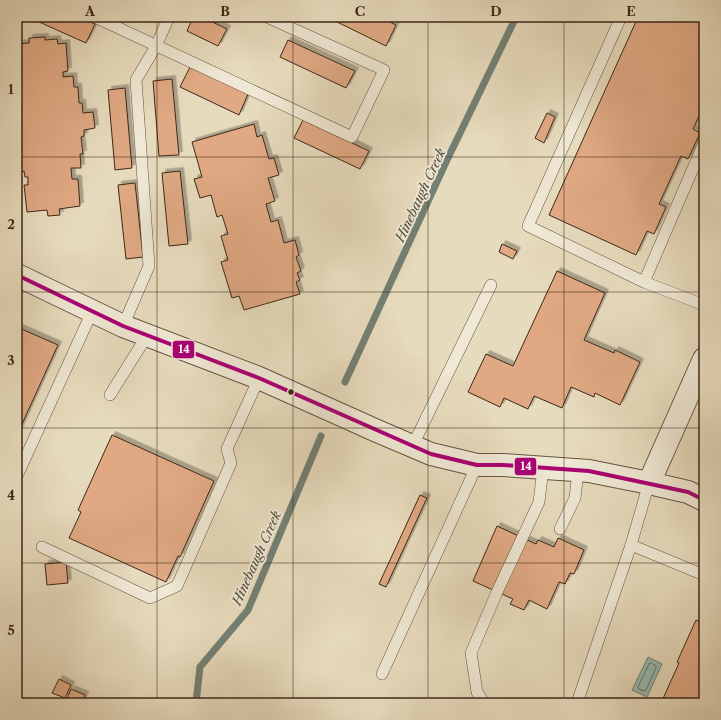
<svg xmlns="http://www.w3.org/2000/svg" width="721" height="720" font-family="'Libre Caslon Text',serif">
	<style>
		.water { fill: #97bbb2; stroke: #738074 }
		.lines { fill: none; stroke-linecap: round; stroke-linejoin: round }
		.shore { stroke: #6a7264; stroke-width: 1 }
		.stream { stroke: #738074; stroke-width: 7 }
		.building { fill: #e0a984; stroke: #3c2817; filter: url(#shadow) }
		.lane-casing { stroke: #675540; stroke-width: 12 }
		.street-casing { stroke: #675540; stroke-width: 24 }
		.lane { stroke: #efe8d4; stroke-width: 11 }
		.street { stroke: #efe8d4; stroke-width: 22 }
		.bus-1-casing { stroke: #efe8d4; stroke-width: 7 }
		.bus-1 { stroke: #a90272; stroke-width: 4 }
		.grid { fill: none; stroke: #3c2817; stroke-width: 1; stroke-opacity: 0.55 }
		.bus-dot { fill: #3c2817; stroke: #efe8d4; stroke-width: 1.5 }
		.labels { text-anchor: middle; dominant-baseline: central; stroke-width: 4; stroke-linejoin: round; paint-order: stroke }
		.water-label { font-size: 13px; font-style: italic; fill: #534d3e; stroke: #efe8d4 }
		.line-badge { stroke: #efe8d4; stroke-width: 1.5 }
		.badge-label { font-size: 11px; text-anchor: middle; font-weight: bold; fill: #fff }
		.neatline { fill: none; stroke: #3c2817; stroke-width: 1.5 }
		.grid-label { font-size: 13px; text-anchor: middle; font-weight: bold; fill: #3c2817 }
	</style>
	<defs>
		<filter id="shadow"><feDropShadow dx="3.5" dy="-3.5" stdDeviation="0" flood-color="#0004"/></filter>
	</defs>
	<rect width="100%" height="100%" fill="#e7dbbd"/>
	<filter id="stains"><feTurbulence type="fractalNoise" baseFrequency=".005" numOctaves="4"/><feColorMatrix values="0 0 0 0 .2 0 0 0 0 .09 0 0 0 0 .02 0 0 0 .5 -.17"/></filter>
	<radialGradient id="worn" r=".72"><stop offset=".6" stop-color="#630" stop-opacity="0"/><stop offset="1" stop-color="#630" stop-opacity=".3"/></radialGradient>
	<path class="water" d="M648,657l14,7 -15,33 -15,-7z"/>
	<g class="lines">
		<path class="shore" d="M651,663l5,3v2l-10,22 -2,1 -5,-2 -1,-2 11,-23z"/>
		<path class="stream" d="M345,382l102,-222 69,-143
			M196,703l4,-36 48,-57 73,-174"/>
	</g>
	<path class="building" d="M28,17h51l16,7 -9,19z
		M193,17h9l25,12 -9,17 -31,-15z
		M330,17h50l16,8 -10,21 -57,-28z
		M638,17h66v88l-11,24 7,4 -12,26 -7,-3 -22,48 7,3 -12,27 -7,-3 -11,24 -87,-40z
		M45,37v3l12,-1 1,5 8,-1 2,28 -5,1v5l10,-1 1,11h4l1,16h3l1,10 10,-1 2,16 -11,2v6l-3,1 2,17h-3l1,14h-10l1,11h6l2,27 -21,3 1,6 -12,1 -1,-6 -20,2 -3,-27h4v-8h-3l-1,-6 -2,1 -2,-12 -3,-1v-115l12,-1v-5z
		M288,40l67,31 -9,17 -66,-31z
		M190,67l58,27 -9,21 -59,-28z
		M172,79l7,76 -20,1 -6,-75z
		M125,88l7,80 -17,2 -7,-80z
		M547,113l8,4 -11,26 -9,-5z
		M303,120l66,31 -9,18 -66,-31z
		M254,124l3,13 5,-2 7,24 5,-1 5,17 -11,3 7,23 -9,3 5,18 7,-2 6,23 11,-3 4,15 -3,2 5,14 -4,2 3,7 -4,2 4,12 -56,16 -5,-14 -7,2 -11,-36 7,-2 -7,-24 7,-2 -6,-19 -5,2 -6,-22 -11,3 -1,-3 -5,-16 8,-2 -10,-35z
		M180,171l8,73 -19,2 -7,-73z
		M135,183l8,74 -17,2 -8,-74z
		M502,244l15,7 -4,8 -14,-7z
		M557,271l48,22 -21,47 30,13 1,-3 25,12 -20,43 -25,-12 -1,4 -23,-10 -9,21 -28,-12 -6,13 -24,-11 -4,9 -32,-15 18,-38 27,12z
		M17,327l41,18 -41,90z
		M112,435l102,46 -34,76 -2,-1 -12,26 -97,-44 12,-26 -3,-2z
		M420,495l7,3 -41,89 -7,-3z
		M497,526l39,18 2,-4 16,7 4,-9 26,12 -10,24 -4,-1 -5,11 -6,-2 -12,27 -18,-9 -5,10 -14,-6 3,-5 -40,-18z
		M66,562l2,21 -21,2 -2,-21z
		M696,620l8,4v79h-43l18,-40 -2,-1z
		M59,679l12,6 -6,13 -13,-5z
		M71,689l14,6 -3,8h-17z"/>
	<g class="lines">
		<defs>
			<path id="lane" d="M95,17l257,120 32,-67 -117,-53
				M621,17l-93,209 116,56
				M704,143l-60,139 60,23
				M123,326l26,-60 -13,-186 20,-34 13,-29
				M110,395l38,-61
				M412,447l79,-162
				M17,476l75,-164
				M560,529l15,-31 3,-27
				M631,545l73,30
				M42,547l108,51 27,-12 54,-123 -4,-14 32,-71
				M382,674l95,-209
				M484,703l-7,-11 -6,-39 26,-61 42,-90 4,-34
				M577,703l54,-158 18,-62"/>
			<path id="street" d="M17,275l106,51 136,52 118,53 54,23 46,11h26l86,6 60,12 39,9 16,8
				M649,483l55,-124"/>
		</defs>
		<use href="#lane" class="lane-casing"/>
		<use href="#street" class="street-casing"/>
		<use href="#lane" class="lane"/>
		<use href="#street" class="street"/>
		<defs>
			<path id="bus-1" d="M17,275l106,51 136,52 172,76 46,11h26l86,6 99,21 16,8"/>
		</defs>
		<use href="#bus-1" class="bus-1-casing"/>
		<use href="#bus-1" class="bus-1"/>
	</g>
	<path class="grid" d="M157,17v686M293,17v686M428,17v686M564,17v686M17,157h687M17,292h687M17,428h687M17,563h687"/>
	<circle class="bus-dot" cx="291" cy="392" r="3.5"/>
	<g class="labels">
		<g class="water-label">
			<text transform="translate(420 195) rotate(-65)">Hinebaugh Creek</text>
			<text transform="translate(256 558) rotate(-66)">Hinebaugh Creek</text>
		</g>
	</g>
	<g class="line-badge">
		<rect x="172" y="340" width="23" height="19" rx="4" fill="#a90272"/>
		<rect x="514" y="457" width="23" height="19" rx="4" fill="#a90272"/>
	</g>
	<g class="badge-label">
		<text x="184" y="353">14</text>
		<text x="526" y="470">14</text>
	</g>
	<rect width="721" height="720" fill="none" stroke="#e7dbbd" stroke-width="44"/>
	<rect x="22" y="22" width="677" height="676" class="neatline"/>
	<g class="grid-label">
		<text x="90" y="16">A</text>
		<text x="225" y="16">B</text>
		<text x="360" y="16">C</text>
		<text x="496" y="16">D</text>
		<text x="631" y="16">E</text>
		<text x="11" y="94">1</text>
		<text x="11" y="229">2</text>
		<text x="11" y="365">3</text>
		<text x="11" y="500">4</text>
		<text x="11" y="635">5</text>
	</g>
	<rect width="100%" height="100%" filter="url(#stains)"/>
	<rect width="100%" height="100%" fill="url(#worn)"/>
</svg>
